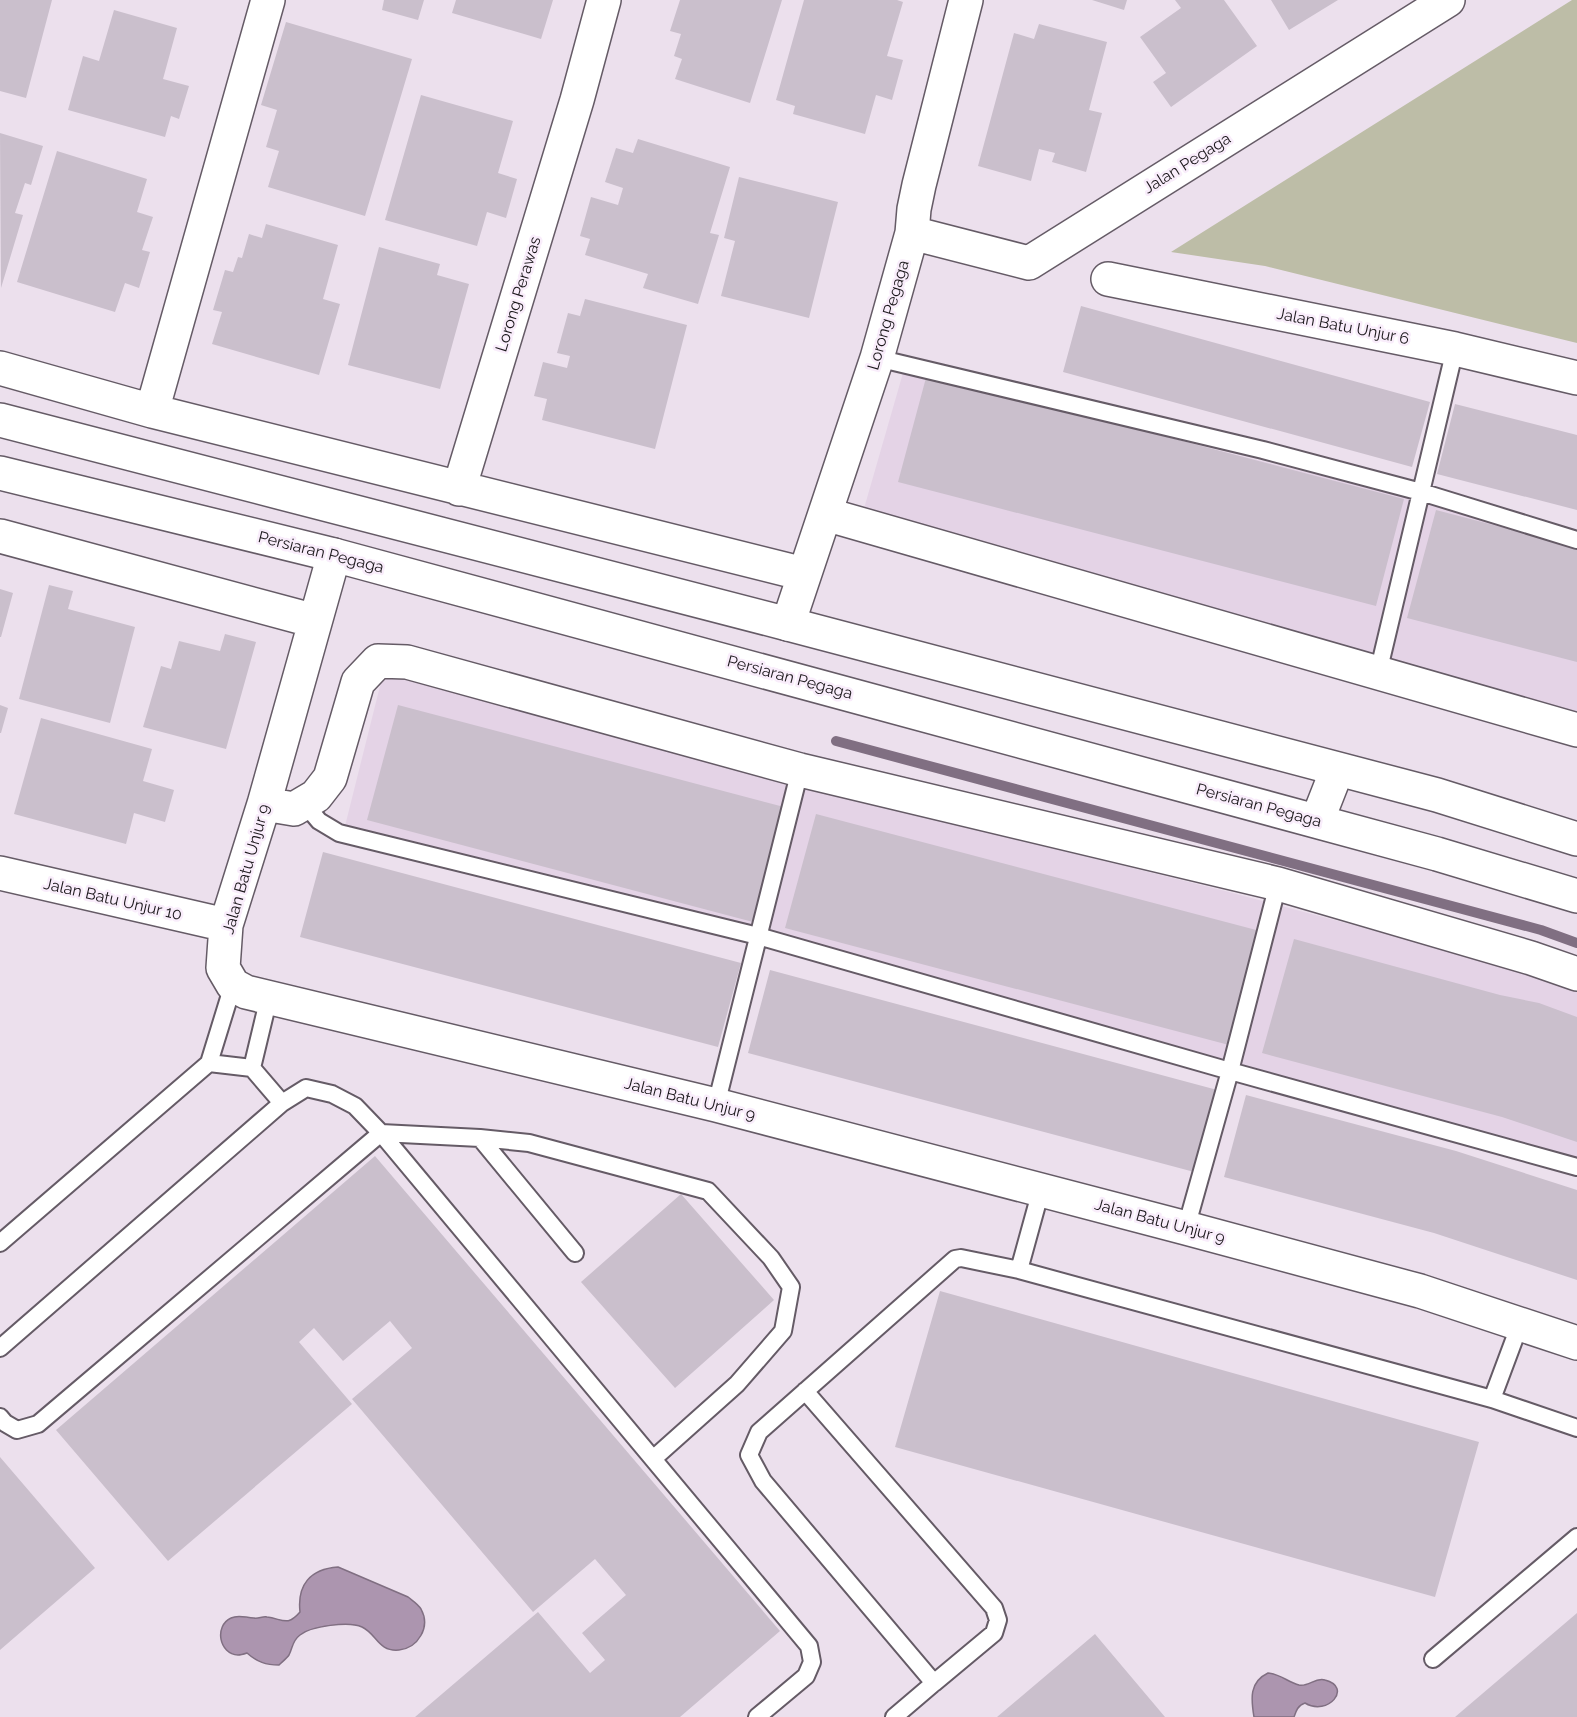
<svg xmlns="http://www.w3.org/2000/svg" width="1577" height="1717" font-family="Raleway,sans-serif">
	<style>
		.built { fill: #e4d3e6 }
		.green { fill: #bdbda7 }
		.water { fill: #ac95af; stroke: #806f82; stroke-width: 1.5 }
		.lines { fill: none; stroke-linecap: round; stroke-linejoin: round }
		.stream { stroke: #806f82; stroke-width: 10 }
		.building { fill: #cabfcc }
		.lane-casing { stroke: #655b66; stroke-width: 20 }
		.street-casing { stroke: #655b66; stroke-width: 36 }
		.primary-casing { stroke: #655b66; stroke-width: 36 }
		.lane { stroke: #fff; stroke-width: 16 }
		.street { stroke: #fff; stroke-width: 33 }
		.primary { stroke: #fff; stroke-width: 33 }
		.labels { text-anchor: middle; dominant-baseline: central; stroke-width: 5; stroke-linejoin: round; paint-order: stroke }
		.street-label { font-size: 16px; fill: #1a161a; stroke: #f9edfb }
	</style>
	<rect width="100%" height="100%" fill="#ece0ed"/>
	<path class="built" d="M903,373l509,125 165,51v166l-714,-203z
		M383,674l478,127 364,90 302,80 50,17v171l-687,-194 -177,-47 -368,-92z"/>
	<path class="green" d="M1572,0h5v343l-312,-77 -94,-14z"/>
	<path class="water" d="M338,1567l70,30c5,4 10,7 13,12 10,18 -3,39 -22,41 -21,2 -22,-16 -37,-23 -13,-6 -51,-1 -62,8 -8,6 -7,12 -11,20 -2,3 -7,7 -10,10 -13,0 -22,-3 -32,-12 -3,1 -6,2 -9,2 -19,-1 -24,-29 -7,-37 8,-4 15,0 23,0 4,1 9,-2 13,-1 16,2 20,10 33,-5 -3,-27 10,-43 38,-45z
		M1268,1673c12,1 20,9 31,12 10,2 16,-8 26,-5 28,7 3,37 -20,23 -7,2 -9,8 -11,14h-40c-3,-18 -5,-35 14,-44z"/>
	<g class="lines">
		<path class="stream" d="M836,741l705,189 36,13"/>
	</g>
	<path class="building" d="M0,0h52l-26,98 -26,-7z
		M384,0h40l-6,20 -36,-10z
		M456,0h97l-12,39 -89,-26z
		M680,0h102l-32,103 -75,-24 7,-20 -8,-3 7,-22 -11,-3z
		M804,0h93l6,2 -16,54 16,4 -11,40 -16,-5 -11,39 -72,-20 2,-8 -19,-6z
		M1092,0h35l-3,10z
		M1175,0h49l33,46 -86,61 -18,-25 13,-9 -26,-36 41,-29z
		M1271,0h67l-49,30z
		M114,10l63,18 -14,51 26,7 -10,33 -8,-3 -6,21 -97,-27 15,-54 16,5z
		M286,22l126,37 -47,157 -97,-29 11,-36 -13,-4 11,-37 -16,-5z
		M1039,24l68,18 -18,68 13,3 -16,59 -34,-10 3,-9 -16,-4 -8,32 -53,-15 36,-133 20,6z
		M421,95l92,26 -15,52 19,6 -11,39 -19,-6 -10,34 -92,-26z
		M0,133l43,13 -12,39 -6,-2 -10,30 8,2 -22,73z
		M638,139l92,28 -20,66 9,2 -21,69 -55,-16 5,-14 -63,-19 5,-16 -10,-3 11,-39 27,8 5,-17 -18,-6 11,-34 17,5z
		M57,151l90,28 -10,33 16,5 -11,33 8,2 -11,36 -14,-5 -10,29 -98,-30z
		M739,177l99,25 -29,116 -88,-22 14,-55 -11,-3z
		M266,224l72,21 -15,54 17,5 -21,71 -107,-31 10,-32 -9,-2 12,-40 8,2 5,-15 4,1 7,-24 13,4z
		M379,247l61,17 -3,11 32,9 -29,105 -92,-24z
		M585,299l102,26 -32,124 -113,-29 5,-21 -13,-3 9,-34 24,6 3,-12 -13,-3 11,-40 12,3z
		M1081,306l349,96 -18,65 -349,-95z
		M927,374l477,125 -28,107 -478,-124z
		M1455,404l122,31v75l-140,-36z
		M1436,510l141,37v115l-170,-44z
		M49,585l24,6 -5,18 67,18 -25,96 -91,-24z
		M0,589l13,4 -12,44h-1z
		M225,634l31,8 -30,107 -83,-22 18,-61 10,3 8,-28 41,10z
		M0,705l8,3 -7,25h-1z
		M398,705l386,102 -31,115 -386,-102z
		M41,718l111,31 -9,32 31,9 -9,32 -31,-9 -8,31 -112,-30z
		M816,814l444,117 -31,114 -444,-117z
		M323,852l418,111 -23,84 -418,-110z
		M1294,939l206,56 39,8 38,14v125l-75,-25 -240,-64z
		M770,970l451,121 -23,82 -450,-120z
		M1246,1095l210,56 121,39v90l-143,-47 -210,-56z
		M375,1156l405,475 -100,86h-265l123,-105 52,61 15,-13 -23,-27 44,-38 -31,-36 -62,53 -181,-213 60,-51 -22,-27 -47,40 -29,-33 -15,14 53,62 -184,157 -112,-131z
		M681,1194l93,106 -99,88 -94,-106z
		M940,1291l539,151 -44,155 -540,-150z
		M0,1457l95,111 -95,82z
		M1577,1613v104h-122z
		M1095,1634l70,83h-168z"/>
	<g class="lines">
		<defs>
			<path id="lane" d="M877,358l386,92 158,42 156,48
				M1378,673l77,-324
				M304,803l15,18 20,12 419,103 472,135 347,96
				M209,1063l43,5 30,35
				M252,1068l17,-71
				M716,1105l84,-335
				M480,1138l95,115
				M1186,1228l44,-157 48,-187
				M0,1243l209,-180 24,-78
				M1019,1270l22,-80
				M0,1348l282,-245 24,-15 26,6 23,12 26,27 428,513 3,16 -6,14 -49,41
				M805,1391l189,217 4,12 -4,13 -60,50
				M1492,1399l28,-75
				M0,1417l5,6 12,7 21,-6 343,-291 99,5 49,5 179,48 63,67 20,29 -8,44 -46,53 -84,75
				M1433,1659l144,-122
				M894,1717l40,-34 -171,-202 -14,-26 10,-23 196,-173 6,-1 58,12 473,129 85,29"/>
			<path id="street" d="M912,233l117,30 419,-263
				M1108,279l347,70 122,29
				M0,368l152,43 652,163
				M152,411l116,-411
				M459,489l118,-389 27,-100
				M825,514l752,216
				M0,536l315,85
				M334,555l-70,249 -38,121 -3,43 10,17 13,7 470,113 470,123 234,63 157,52
				M788,624l89,-266 35,-125 2,-24 5,-24 47,-185
				M264,804l30,5 22,-13 14,-18 28,-96 20,-21 29,1 393,108 478,114 253,74 46,16
				M0,873l226,52"/>
			<path id="primary" d="M0,420l788,204 649,171 140,44
				M0,473l334,82 1103,299 140,42
				M1317,821l20,-51"/>
		</defs>
		<use href="#lane" class="lane-casing"/>
		<use href="#street" class="street-casing"/>
		<use href="#primary" class="primary-casing"/>
		<use href="#lane" class="lane"/>
		<use href="#street" class="street"/>
		<use href="#primary" class="primary"/>
	</g>
	<g class="labels">
		<g class="street-label">
			<text transform="translate(1187 163) rotate(-32)">Jalan Pegaga</text>
			<text transform="translate(518 294) rotate(-73)">Lorong Perawas</text>
			<text transform="translate(888 315) rotate(-74)">Lorong Pegaga</text>
			<text transform="translate(1343 326) rotate(11)">Jalan Batu Unjur 6</text>
			<text transform="translate(321 552) rotate(14)">Persiaran Pegaga</text>
			<text transform="translate(790 677) rotate(15)">Persiaran Pegaga</text>
			<text transform="translate(1259 805) rotate(15)">Persiaran Pegaga</text>
			<text transform="translate(246 869) rotate(-74)">Jalan Batu Unjur 9</text>
			<text transform="translate(113 899) rotate(13)">Jalan Batu Unjur 10</text>
			<text transform="translate(690 1099) rotate(14)">Jalan Batu Unjur 9</text>
			<text transform="translate(1160 1221) rotate(15)">Jalan Batu Unjur 9</text>
		</g>
	</g>
</svg>
